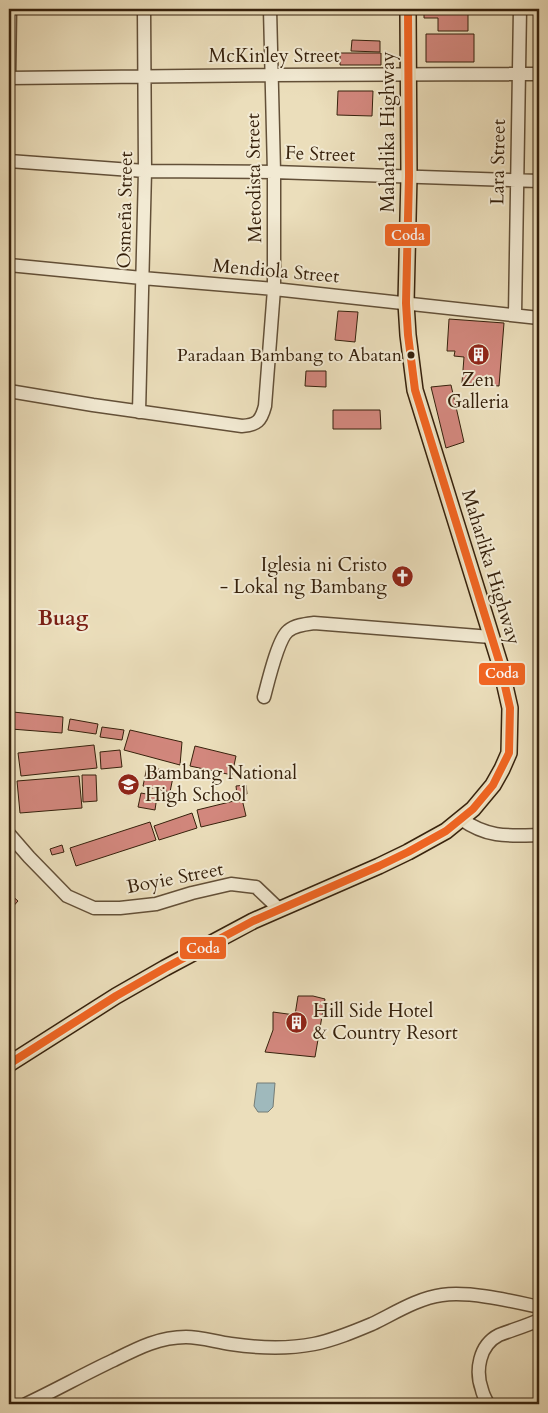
<svg xmlns="http://www.w3.org/2000/svg" width="548" height="1413" font-family="Cardo,serif">
	<style>
		.water { fill: #9fb9bc; stroke: #757c76 }
		.building { fill: #d2877d; stroke: #36210c }
		.lines { fill: none; stroke-linecap: round; stroke-linejoin: round }
		.minor-casing { stroke: #635038; stroke-width: 15 }
		.major-casing { stroke: #36210c; stroke-width: 18 }
		.minor { stroke: #f2ead3; stroke-width: 12 }
		.major { stroke: #ebdebb; stroke-width: 15 }
		.bus-1-casing { stroke: #f2ead3; stroke-width: 11 }
		.bus-1 { stroke: #f26522; stroke-width: 8 }
		.bus-dot { fill: #36210c; stroke: #f2ead3; stroke-width: 2 }
		.labels { text-anchor: middle; dominant-baseline: central; stroke-width: 4; stroke-linejoin: round; paint-order: stroke }
		.bus-label { font-size: 18px; fill: #36210c; stroke: #f2ead3; text-anchor: end }
		.street-label { font-size: 19px; fill: #36210c; stroke: #f2ead3 }
		.poi-label { font-size: 19px; fill: #36210c; stroke: #f2ead3; text-anchor: start }
		.quarter-label { font-size: 21px; font-weight: bold; fill: #7a1f14; stroke: #f2ead3 }
		.line-badge { stroke: #f2ead3; stroke-width: 2 }
		.badge-label { font-size: 14px; text-anchor: middle; font-weight: bold; fill: #fff }
	</style>
	<rect width="100%" height="100%" fill="#ebdebb"/>
	<filter id="stains"><feTurbulence type="fractalNoise" baseFrequency=".004" numOctaves="4"/><feColorMatrix values="0 0 0 0 .2 0 0 0 0 .09 0 0 0 0 .02 0 0 0 .5 -.17"/></filter>
	<radialGradient id="worn" r=".72"><stop offset=".6" stop-color="#630" stop-opacity="0"/><stop offset="1" stop-color="#630" stop-opacity=".3"/></radialGradient>
	<path class="water" d="M257,1083h18l-2,24 -5,5h-10l-4,-6z"/>
	<path class="building" d="M424,9h44v22h-30v-13h-14z
		M426,34h48v28h-48z
		M352,40l28,1v11l-29,-1z
		M340,53h41v12h-41z
		M338,91h35l-1,25 -35,-1z
		M338,311l20,1 -3,30 -20,-2z
		M449,319l55,4 -5,63 -37,-3 2,-26 -10,-1 1,-5h-8z
		M306,371h20v16l-21,-1z
		M451,385l13,57 -18,6 -15,-61z
		M333,410h47l1,19h-48z
		M13,712l50,5 -1,16 -51,-4z
		M70,719l28,5 -2,10 -28,-4z
		M102,727l22,3 -2,10 -22,-3z
		M130,730l52,12 -2,23 -56,-15z
		M9,732h3l-2,49h-1z
		M94,745l3,23 -76,8 -3,-23z
		M195,746l41,10 -4,19 -42,-9z
		M120,750l2,17 -21,2 -1,-17z
		M147,767l27,5 -4,20 -27,-6z
		M82,775h14l1,26 -14,1z
		M79,776l3,32 -62,5 -3,-32z
		M9,785h2v16h-2z
		M246,785l1,9 -10,1 -1,-9z
		M141,793l16,3 -2,14 -17,-3z
		M242,799l4,17 -45,11 -4,-17z
		M192,813l5,15 -38,12 -5,-14z
		M150,822l6,18 -80,26 -6,-18z
		M62,845l2,7 -12,3 -2,-6z
		M9,893l9,8 -9,10z
		M298,996h15l12,3 -10,58 -50,-5 8,-22v-18l22,3z"/>
	<g class="lines">
		<defs>
			<path id="minor" d="M9,78l262,-3 268,-1
				M9,80l1,-71
				M9,161l136,10 129,1 265,9
				M9,265l133,13 132,11 265,29
				M515,315l5,-306
				M9,391l84,14 149,21c15,-1 19,-5 23,-20l9,-117v-117l-4,-163
				M139,412l6,-241 -1,-162
				M264,697c4,-15 14,-58 24,-66 7,-6 18,-7 26,-8l177,14
				M461,819c27,19 47,17 78,16
				M9,834l20,23 38,39 27,12h26l36,-4 36,-11 39,-9 25,3 23,22
				M26,1404c30,-14 58,-30 88,-44 24,-12 45,-23 72,-23 15,0 30,5 45,7 27,4 57,5 83,0 20,-4 39,-12 58,-20 21,-10 46,-26 70,-29 28,-4 69,6 97,12
				M488,1404c-2,-4 -5,-9 -6,-14 -7,-19 -3,-45 17,-55 13,-5 27,-9 40,-15"/>
			<path id="major" d="M9,1064l107,-68 49,-28 88,-47 126,-55 29,-14 38,-21 27,-22 20,-24 9,-16 7,-16 1,-45 -10,-44 -85,-274 -7,-55 -2,-32 3,-127 -1,-167"/>
		</defs>
		<use href="#minor" class="minor-casing"/>
		<use href="#major" class="major-casing"/>
		<use href="#minor" class="minor"/>
		<use href="#major" class="major"/>
		<defs>
			<path id="bus-1" d="M9,1064l107,-68 49,-28 88,-47 126,-55 29,-14 38,-21 27,-22 20,-24 16,-32 1,-45 -10,-44 -85,-274 -7,-55 -2,-32 3,-127 -1,-167"/>
		</defs>
		<use href="#bus-1" class="bus-1-casing"/>
		<use href="#bus-1" class="bus-1"/>
	</g>
	<defs>
		<symbol id="building-disc" viewBox="-11 -11 22 22"><circle r="9.5" fill="#8f2418" stroke="#f2ead3"/><path d="M-4-6H4V6H1V3H-1V6H-4ZM-2.5-4.3h1.7v1.8h-1.7ZM.8-4.3h1.7v1.8H.8ZM-2.5-1h1.7V.8h-1.7ZM.8-1h1.7V.8H.8Z" fill="#fff"/></symbol>
		<symbol id="church-disc" viewBox="-11 -11 22 22"><circle r="9.5" fill="#8f2418" stroke="#f2ead3"/><path d="M-1.2-6h2.4v3.5h3.3v2.4h-3.3V6h-2.4V-.1h-3.3v-2.4h3.3Z" fill="#fff"/></symbol>
		<symbol id="school-disc" viewBox="-11 -11 22 22"><circle r="9.5" fill="#8f2418" stroke="#f2ead3"/><path d="M0-5L7-2L0 1L-7-2ZM-4 1L0 2.5L4 1V4Q0 6-4 4Z" fill="#fff"/></symbol>
	</defs>
	<g fill-rule="evenodd">
		<use href="#building-disc" x="466" y="342" width="25" height="25"/>
		<use href="#church-disc" x="390" y="564" width="25" height="25"/>
		<use href="#school-disc" x="116" y="772" width="25" height="25"/>
		<use href="#building-disc" x="284" y="1010" width="25" height="25"/>
	</g>
	<circle class="bus-dot" cx="411" cy="355" r="4.5"/>
	<g class="labels">
		<g class="bus-label">
			<text x="402" y="355">Paradaan Bambang to Abatan</text>
		</g>
		<g class="street-label">
			<text x="274" y="56">McKinley Street</text>
			<text transform="translate(388 132) rotate(-90)">Maharlika Highway</text>
			<text transform="translate(320 154) rotate(2)">Fe Street</text>
			<text transform="translate(498 162) rotate(-89)">Lara Street</text>
			<text transform="translate(254 178) rotate(-91)">Metodista Street</text>
			<text transform="translate(125 210) rotate(-89)">Osmeña Street</text>
			<text transform="translate(276 271) rotate(5)">Mendiola Street</text>
			<text transform="translate(491 567) rotate(73)">Maharlika Highway</text>
			<text transform="translate(175 878) rotate(-11)">Boyie Street</text>
		</g>
		<g class="poi-label">
			<text x="478" y="380" text-anchor="middle">Zen<tspan x="478" dy="22">Galleria</tspan></text>
			<text x="387" y="565" text-anchor="end">Iglesia ni Cristo<tspan x="387" dy="22">- Lokal ng Bambang</tspan></text>
			<text x="145" y="773">Bambang National<tspan x="145" dy="22">High School</tspan></text>
			<text x="313" y="1011">Hill Side Hotel<tspan x="313" dy="22">&amp; Country Resort</tspan></text>
		</g>
		<g class="quarter-label">
			<text x="63" y="618">Buag</text>
		</g>
	</g>
	<g class="line-badge">
		<rect x="384" y="223" width="47" height="24" rx="5" fill="#f26522"/>
		<rect x="478" y="662" width="48" height="24" rx="5" fill="#f26522"/>
		<rect x="179" y="936" width="48" height="24" rx="5" fill="#f26522"/>
	</g>
	<g class="badge-label">
		<text x="408" y="240">Coda</text>
		<text x="502" y="678">Coda</text>
		<text x="203" y="953">Coda</text>
	</g>
	<rect width="548" height="1413" fill="none" stroke="#ebdebb" stroke-width="30"/>
	<rect x="10" y="10" width="528" height="1393" fill="none" stroke="#36210c" stroke-width="2.5"/>
	<rect x="15" y="15" width="518" height="1383" fill="none" stroke="#36210c"/>
	<rect width="100%" height="100%" filter="url(#stains)"/>
	<rect width="100%" height="100%" fill="url(#worn)"/>
</svg>
